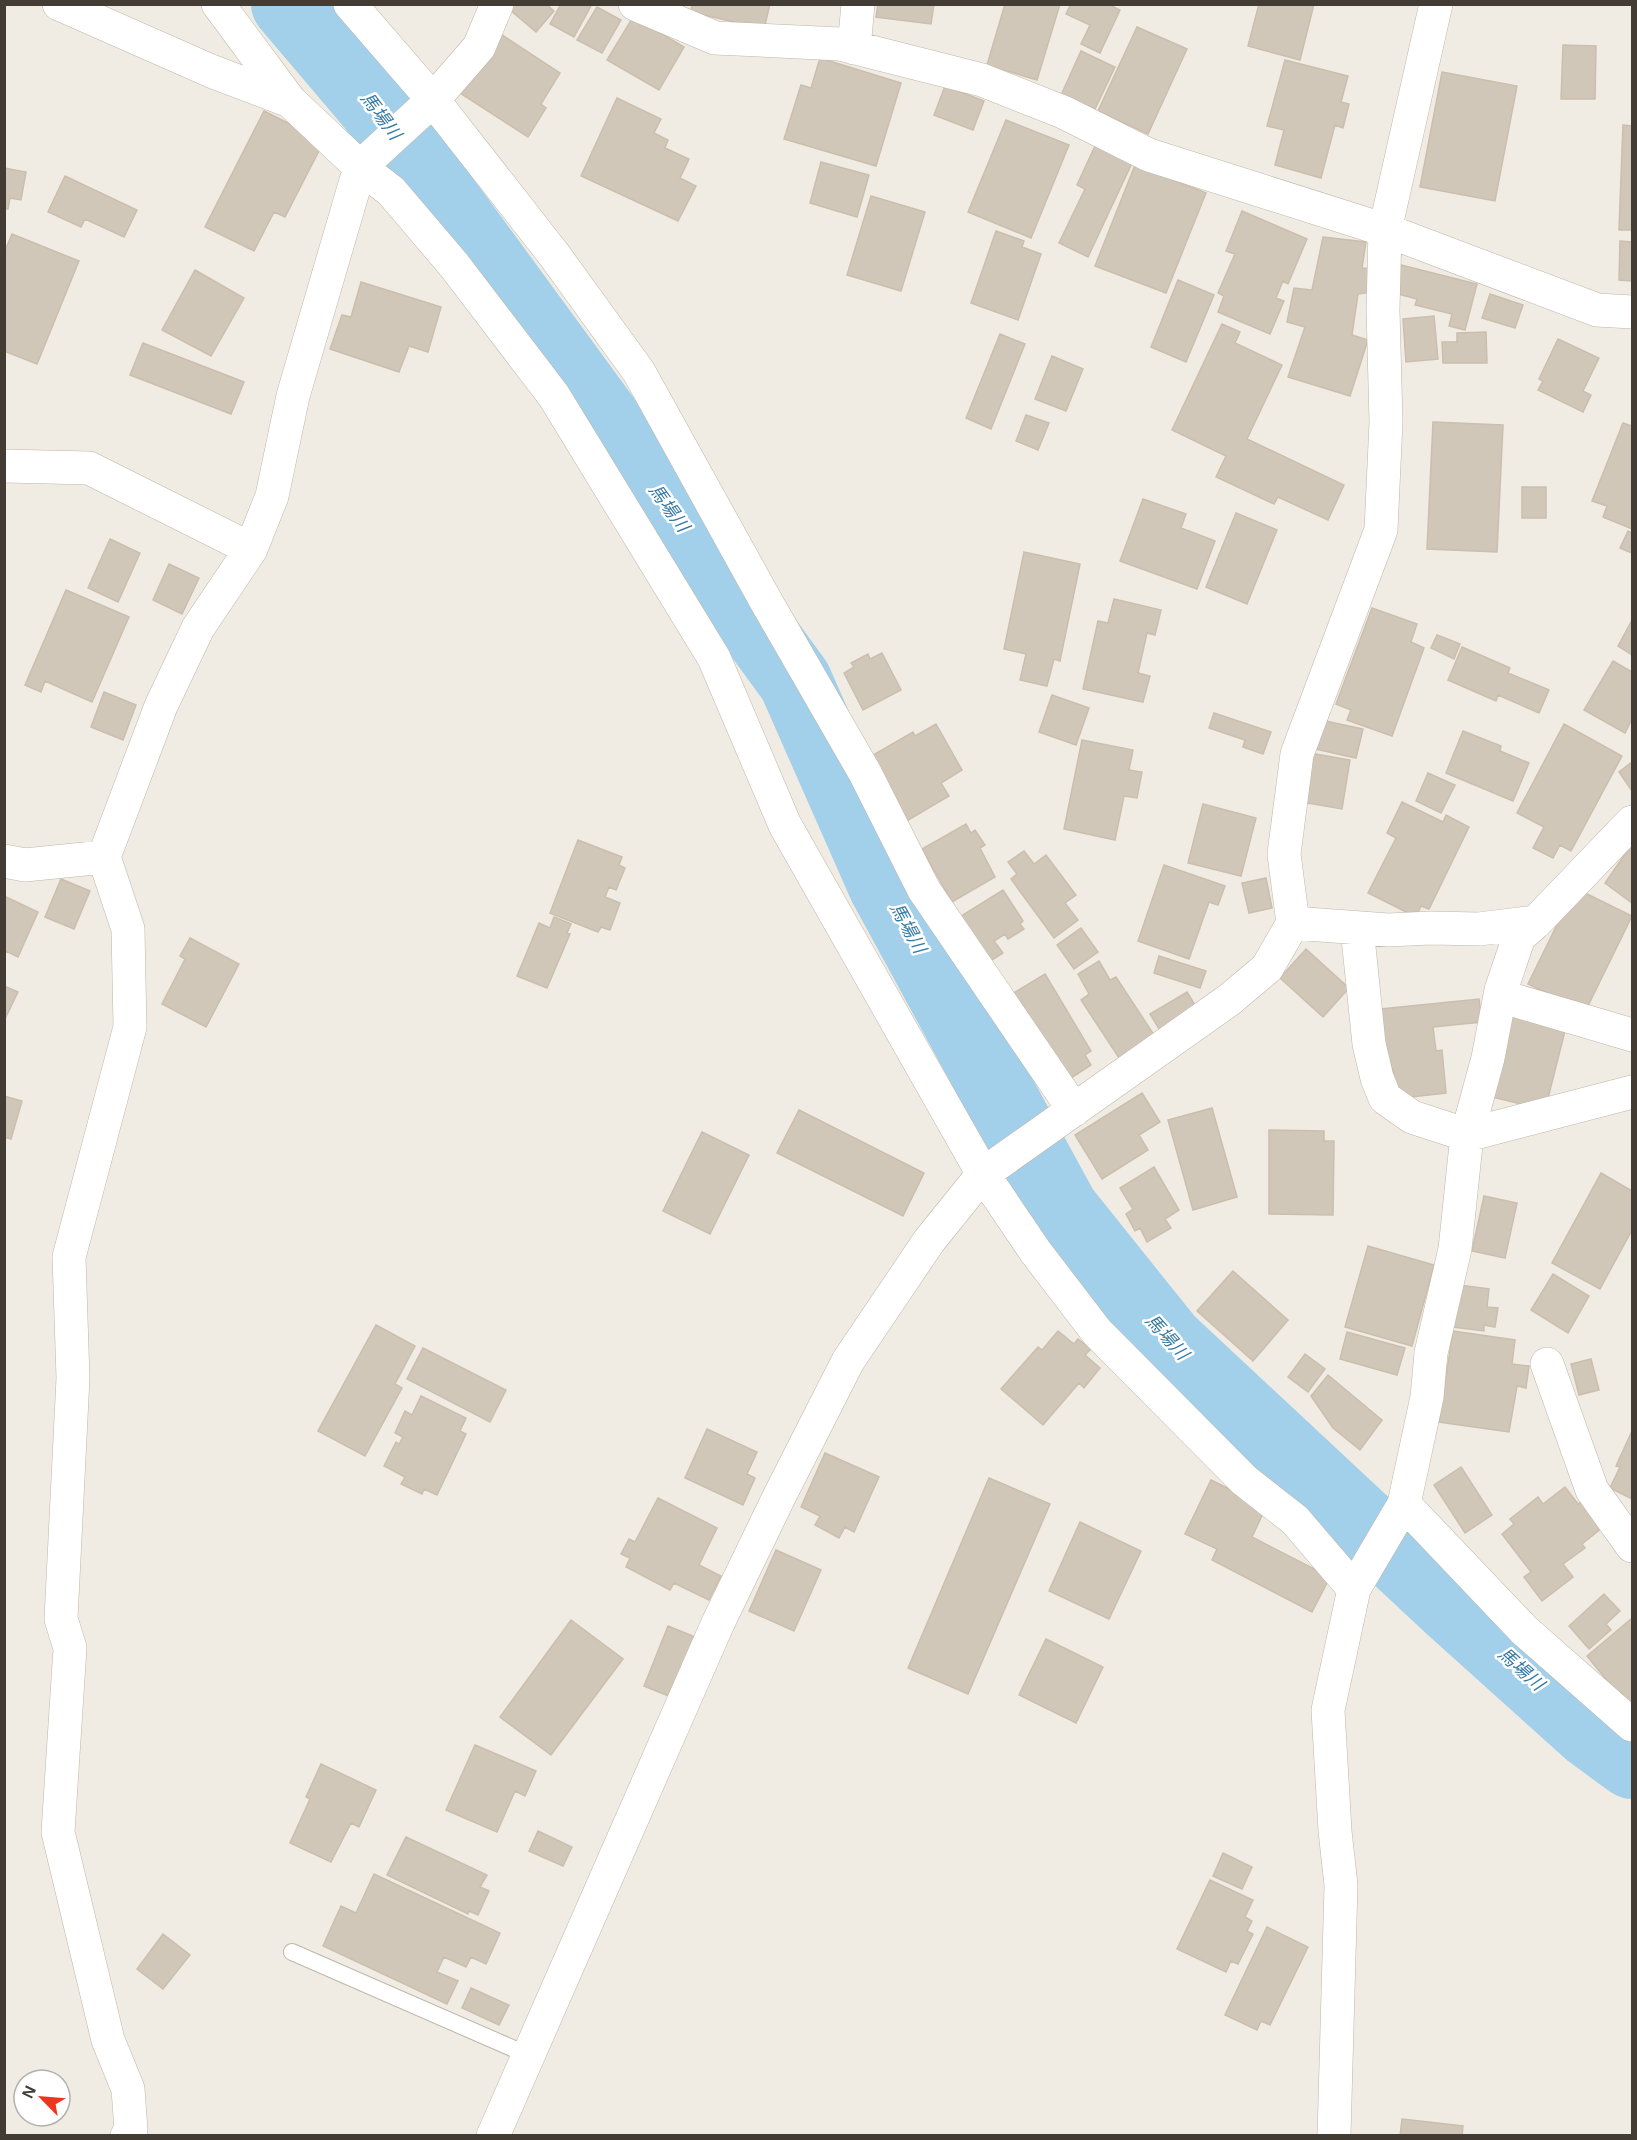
<svg xmlns="http://www.w3.org/2000/svg" width="1637" height="2140" font-family="Arial,'Noto Sans JP',sans-serif">
	<style>
		.lines { fill: none; stroke-linecap: round; stroke-linejoin: round }
		.river { stroke: #a2cfea; stroke-width: 74 }
		.building { fill: #d1c7b9; stroke: #cbbead; stroke-width: 1.5 }
		.service-casing { stroke: #beb6a9; stroke-width: 18 }
		.minor-casing { stroke: #beb6a9; stroke-width: 34 }
		.service { stroke: #fff; stroke-width: 16 }
		.minor { stroke: #fff; stroke-width: 33 }
		.labels { text-anchor: middle; dominant-baseline: central; stroke-width: 5; stroke-linejoin: round; paint-order: stroke }
		.water-label { font-size: 18px; font-style: italic; fill: #357aa5; stroke: #fff }
	</style>
	<rect width="100%" height="100%" fill="#f0ece3"/>
	<g class="lines">
		<path class="river" d="M288,4l85,100 422,577 90,204 177,325 105,131 285,266 139,125 41,30"/>
	</g>
	<path class="building" d="M512,4h34l8,7 -18,21 -27,-23z
		M561,4h31l-18,33 -24,-13z
		M692,4h78l-6,25 -73,-17z
		M878,4h56l-3,20 -55,-7z
		M1005,4h55l-23,76 -50,-15z
		M1071,4h37l12,6 -20,43 -19,-9 9,-19 -24,-11z
		M1259,4h55l-14,56 -52,-14z
		M597,7l24,13 -19,33 -25,-13z
		M633,17l51,30 -25,43 -52,-30z
		M1137,27l50,22 -39,85 -50,-23z
		M499,33l61,40 -19,31 5,4 -18,29 -68,-44z
		M1563,45l33,1 -1,53h-34z
		M1081,51l34,16 -20,42 -34,-14z
		M820,58l81,25 -25,83 -92,-27 17,-54 10,3z
		M1285,60l63,16 -7,26 8,2 -6,24 -8,-3 -14,53 -46,-13 9,-35 -17,-4z
		M1442,72l75,14 -22,115 -75,-14z
		M945,86l39,15 -11,29 -39,-15z
		M617,98l44,21 -7,14 14,7 -3,8 24,11 -9,19 16,8 -18,35 -97,-45z
		M264,111l60,30 -39,76 -11,-5 -20,39 -49,-24z
		M1006,120l63,25 -38,93 -63,-26z
		M1623,125l9,1v104h-13z
		M1095,146l37,17 -44,94 -29,-14 26,-54 -8,-4z
		M821,162l48,13 -12,42 -47,-14z
		M1135,165l71,28 -40,100 -71,-27z
		M4,168l22,4 -5,28 -11,-2 -2,11h-4z
		M65,176l72,34 -13,27 -39,-18 -4,8 -33,-15z
		M871,196l54,16 -24,79 -54,-16z
		M1242,211l65,28 -19,45 -5,-3 -7,17 8,3 -14,33 -52,-22 6,-16 -6,-3 17,-39 -9,-3z
		M996,231l28,10 -2,6 19,7 -23,66 -47,-17z
		M12,234l67,27 -42,103 -33,-13v-98z
		M1323,237l43,5 -4,26 10,1 -1,23 -13,2 -6,41 16,5 -18,56 -62,-19 17,-50 -18,-5 7,-34 18,2z
		M1620,241l12,1v39l-13,-1z
		M1401,265l76,19 -12,46 -16,-4 3,-12 -37,-9 2,-6 -23,-6z
		M195,270l49,28 -33,58 -49,-26z
		M1178,280l36,15 -28,67 -35,-15z
		M361,282l80,25 -13,45 -19,-6 -10,26 -69,-23 12,-34 9,2z
		M1490,294l33,11 -8,23 -33,-10z
		M1434,316l4,43 -32,3 -3,-43z
		M1222,324l18,8 -5,11 47,22 -35,74 97,46 -16,35 -50,-23 -4,7 -58,-27 10,-21 -54,-26z
		M1486,332l1,31h-44l-1,-21h15v-9z
		M1000,334l25,10 -34,85 -25,-11z
		M1558,339l41,19 -16,33 8,4 -8,17 -45,-22 5,-9 -4,-2z
		M143,343l101,39 -13,32 -101,-39z
		M1052,356l31,13 -17,42 -31,-12z
		M1026,415l23,8 -11,27 -22,-9z
		M1433,422l70,3 -6,127 -70,-3z
		M1623,423l9,3v103l-29,-12 4,-11 -15,-5z
		M1522,487h24v31h-24z
		M1143,499l43,15 -5,14 34,13 -18,48 -77,-28z
		M1236,513l41,17 -30,74 -41,-17z
		M1628,531l4,2v20l-12,-5z
		M110,539l30,14 -22,49 -30,-14z
		M1024,552l56,12 -20,97 -6,-2 -7,27 -27,-6 6,-26 -22,-5z
		M169,564l30,14 -17,36 -29,-14z
		M66,590l63,27 -37,85 -47,-21 -4,11 -16,-7z
		M1114,599l47,11 -6,25 -8,-2 -9,40 12,3 -7,26 -60,-13 15,-68 10,2z
		M1372,608l45,16 -6,18 13,6 -32,88 -45,-16 4,-10 -15,-6z
		M1632,620v35l-14,-9z
		M1437,635l23,9 -6,15 -23,-11z
		M1462,647l48,21 -2,5 41,17 -10,23 -41,-18 -2,6 -48,-21z
		M882,653l19,37 -38,20 -19,-37 10,-6 -3,-4 17,-9 2,5z
		M1613,661l19,11v47l-7,14 -41,-23z
		M104,692l32,13 -13,35 -32,-13z
		M1052,695l37,13 -13,37 -37,-13z
		M1214,713l57,19 -8,22 -20,-7 2,-7 -36,-12z
		M1321,720l42,9 -7,29 -41,-9z
		M936,724l26,46 -21,13 8,13 -44,26 -37,-64 45,-26 2,4z
		M1564,724l58,32 -51,95 -11,-6 -7,13 -20,-10 11,-21 -27,-14z
		M1463,731l38,15 -1,5 29,12 -16,38 -67,-28z
		M1082,740l51,10 -4,20 13,2 -5,26 -13,-2 -9,44 -51,-11z
		M1310,753l40,7 -8,49 -41,-7z
		M1632,762v29l-13,-19z
		M1428,773l27,12 -14,28 -25,-12z
		M1402,802l41,20 3,-7 23,12 -40,82 -8,-3 -5,11 -48,-24 28,-55 -9,-5z
		M1203,804l53,14 -15,58 -53,-13z
		M966,824l5,9 4,-3 10,15 -5,3 15,29 -43,25 -30,-53z
		M578,840l44,17 -3,8 6,3 -9,22 -7,-3 -4,10 15,6 -10,27 -9,-3 -3,5 -48,-19z
		M1632,844v59l-27,-20z
		M1024,851l10,13 12,-9 30,40 -11,8 13,17 -24,18 -43,-59 6,-5 -9,-12z
		M1164,865l61,21 -7,19 -9,-3 -20,57 -51,-18z
		M1266,878l6,30 -23,5 -7,-30z
		M61,879l29,12 -16,38 -29,-12z
		M1575,888l57,28 -47,96 -57,-28z
		M1003,890l20,31 -3,3 4,5 -16,10 -3,-5 -11,7 9,12 -16,10 -29,-45z
		M4,896l34,16 -20,45 -12,-6 -2,3z
		M554,917l17,7 -4,9 3,1 -23,54 -30,-12 22,-53 11,5z
		M1081,928l17,24 -24,17 -17,-24z
		M190,938l49,26 -33,63 -44,-23 23,-45 -5,-3z
		M1306,949l43,39 -26,29 -43,-39z
		M1159,956l47,15 -6,17 -46,-15z
		M1099,961l11,19 6,-3 42,64 -35,23 -42,-64 8,-6 -11,-20z
		M1045,974l46,77 -6,4 6,10 -26,17 -53,-88z
		M4,986l14,6 -14,29z
		M1187,992l14,23 -37,22 -14,-23z
		M1479,999l3,23 -49,5 3,24 6,-1 4,43 -35,4 -16,-8 -2,-20 -6,1 -6,-61z
		M1511,1009l56,14 -22,87 -57,-14z
		M1142,1093l18,29 -21,13 9,15 -46,29 -27,-44z
		M4,1096l18,5 -11,38 -7,-2z
		M1212,1108l25,89 -44,13 -25,-90z
		M799,1110l125,63 -21,43 -126,-63z
		M1269,1130l55,1v10h10l-1,74 -64,-1z
		M702,1132l47,23 -39,79 -47,-23z
		M1154,1167l25,43 -14,9 6,9 -24,14 -7,-14 -5,3 -9,-17 7,-5 -13,-21z
		M1601,1173l31,18v39l-32,59 -48,-26z
		M1484,1196l33,7 -12,55 -33,-7z
		M1368,1246l66,19 -22,81 -67,-19z
		M1233,1271l55,49 -35,41 -56,-50z
		M1553,1274l36,22 -21,37 -37,-23z
		M1459,1285l30,4 -2,18 11,1 -3,19 -11,-2v6l-31,-4z
		M376,1325l39,21 -20,38 7,4 -37,68 -47,-25z
		M1058,1331l16,13 4,-5 13,10 -6,6 15,13 -16,20 -5,-5 -36,42 -42,-36 37,-42 4,3z
		M1453,1331l62,9 -3,24 17,2 -3,22 -9,-2 -8,46 -70,-10z
		M1347,1332l58,16 -8,27 -57,-16z
		M423,1348l83,42 -16,32 -83,-43z
		M1305,1354l20,15 -17,23 -20,-15z
		M1591,1359l8,31 -20,5 -8,-31z
		M1328,1375l54,45 -22,30 -27,-22 -22,-32z
		M421,1396l45,22 -6,13 6,3 -29,61 -13,-6 -2,5 -21,-10 4,-7 -21,-11 12,-24 3,2 4,-7 -8,-4 10,-22 7,4z
		M707,1429l50,23 -10,22 8,4 -12,27 -58,-27z
		M1632,1431v68l-22,-11 10,-21 -4,-1z
		M825,1453l54,24 -25,55 -9,-5 -6,11 -24,-13 5,-9 -19,-9z
		M1461,1467l31,48 -27,18 -31,-48z
		M989,1478l61,26 -82,190 -60,-26z
		M1211,1480l55,27 -14,30 78,40 -18,35 -100,-52 5,-11 -32,-15z
		M1565,1487l13,17 6,-3 19,26 -21,17 3,4 -22,16 10,13 -31,24 -18,-24 7,-5 -29,-38 12,-10 -4,-5 28,-22 5,7z
		M658,1498l59,30 -18,37 22,11 -12,24 -35,-17 -4,7 -44,-23 4,-9 -9,-4 8,-15 6,3z
		M1080,1522l61,29 -32,68 -60,-28z
		M776,1550l45,20 -27,61 -45,-20z
		M1604,1594l16,17 -14,13 5,6 -22,19 -20,-23z
		M1632,1618v87l-1,1 -10,-14 -3,2 -31,-38z
		M571,1620l52,39 -72,96 -51,-38z
		M668,1626l27,11 -24,60 -27,-11z
		M1046,1639l57,28 -27,56 -57,-28z
		M475,1745l61,26 -11,25 -10,-5 -18,41 -51,-22z
		M321,1764l55,26 -17,37 -8,-4 -20,39 -41,-19 20,-44 -4,-2z
		M538,1831l34,16 -9,19 -34,-15z
		M406,1837l81,38 -7,12 9,4 -11,24 -9,-4 -1,3 -81,-39z
		M1223,1853l29,14 -10,22 -29,-13z
		M374,1874l126,59 -14,31 -15,-7 -5,10 -22,-10 -7,15 21,9 -11,23 -124,-58 18,-40 15,7z
		M1210,1880l43,20 -8,17 7,4 -5,10 6,3 -15,30 -7,-3 -5,11 -49,-23z
		M1267,1927l41,20 -38,78 -9,-4 -4,9 -32,-15z
		M163,1934l27,21 -27,34 -26,-20z
		M471,1988l38,17 -10,20 -37,-17z
		M1402,2119l61,7 -1,10h-62z"/>
	<g class="lines">
		<defs>
			<path id="service" d="M292,1952l236,103"/>
			<path id="minor" d="M59,4l152,67 79,30 70,66 31,24 63,74 100,131 160,262 71,167 198,349 52,77 62,81 147,148 51,40 59,69
				M218,4l72,97
				M350,4l83,96 122,156 84,116 128,231 98,170 59,117 150,220
				M635,4l80,34 125,6 142,36 81,32 86,43 236,75 212,80 35,2
				M854,48l4,-44
				M4,466l85,2 162,81
				M4,861l21,4 79,-8
				M1293,923l95,7 43,-2 48,1 57,-7
				M1357,928l12,116 8,34 8,20 27,19 55,18 165,-43
				M1500,996l132,39
				M1547,1364l45,126 40,56
				M1404,1504l121,127 107,94
				M127,2136l4,-6 -3,-41 -20,-49 -50,-208 12,-184 -9,-29 12,-241 -4,-121 61,-230 -2,-98 -24,-72 57,-151 37,-78 53,-79 21,-53 21,-100 67,-229 73,-67 46,-53 18,-43
				M493,2136l225,-513 61,-126 69,-136 81,-120 54,-67 246,-174 38,-32 26,-45 -9,-69 13,-100 84,-224 5,-108 -3,-112 2,-80 51,-226
				M1334,2136l7,-251 -6,-54 -7,-121 26,-121 50,-85 23,-107 4,-44 24,-104 12,-114 21,-77 13,-68 18,-53 17,-15 96,-100"/>
		</defs>
		<use href="#service" class="service-casing"/>
		<use href="#minor" class="minor-casing"/>
		<use href="#service" class="service"/>
		<use href="#minor" class="minor"/>
	</g>
	<g class="labels">
		<g class="water-label">
			<text transform="translate(381 116) rotate(53)">馬場川</text>
			<text transform="translate(669 508) rotate(54)">馬場川</text>
			<text transform="translate(908 928) rotate(61)">馬場川</text>
			<text transform="translate(1167 1337) rotate(48)">馬場川</text>
			<text transform="translate(1521 1669) rotate(42)">馬場川</text>
		</g>
	</g>
	<rect width="1637" height="2140" fill="none" stroke="#423c34" stroke-width="12"/>
	<g transform="translate(42 2098) rotate(295)"><circle r="28" fill="#ffffff" stroke="#b3b1ae" stroke-width="1.5"/>
	<path d="M0-4.5L10 22L0 15L-10 22Z" fill="#ec361f"/>
	<text y="-9" font-size="16" font-weight="bold" text-anchor="middle" fill="#423c34">N</text>
	</g>
</svg>
